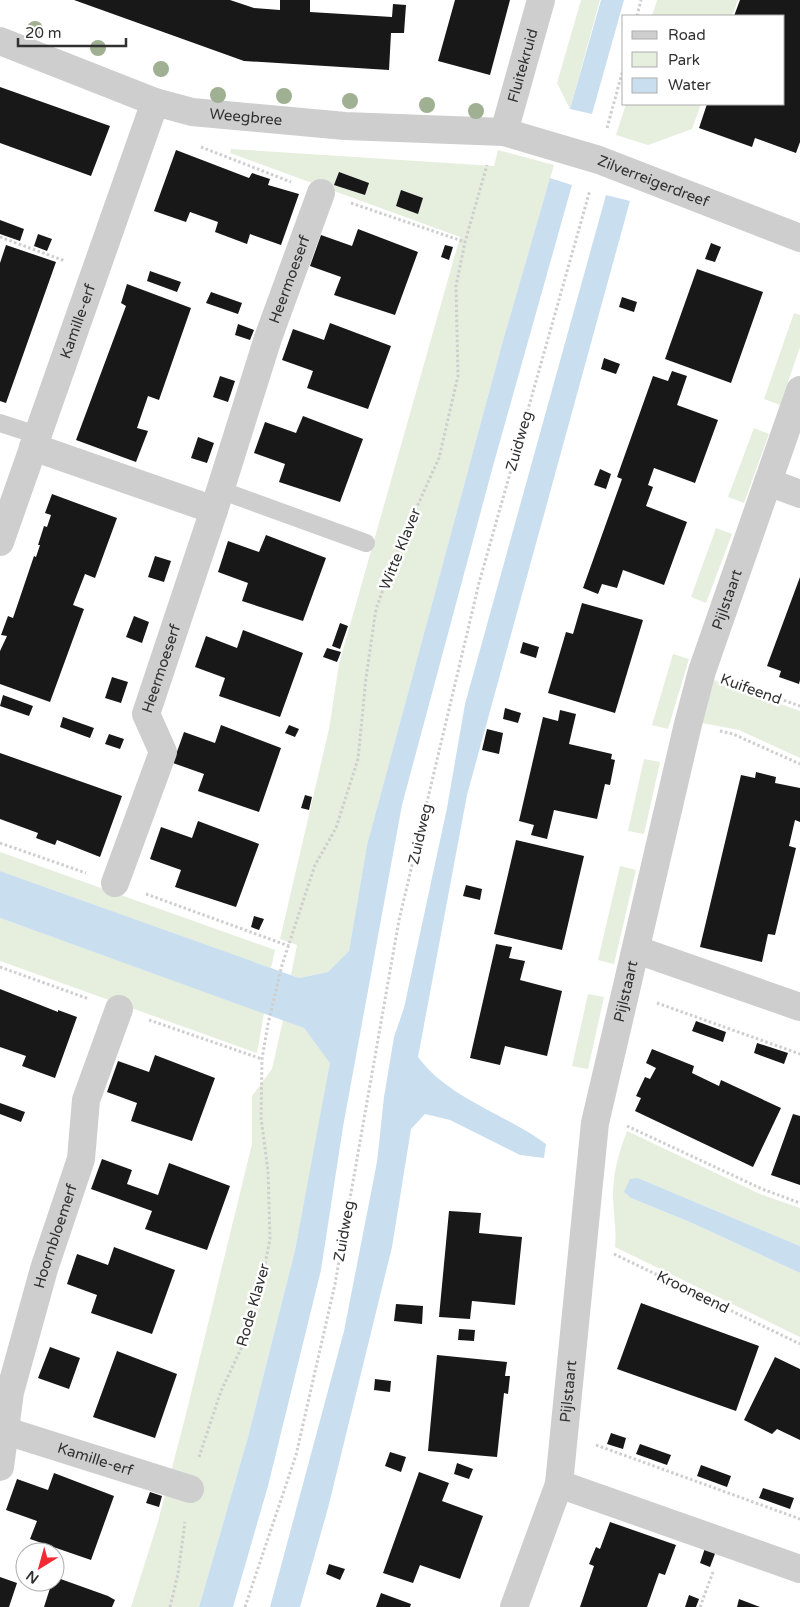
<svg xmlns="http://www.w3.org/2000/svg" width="800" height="1607" font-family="'Varela Round',sans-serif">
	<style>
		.green { fill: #e6eede }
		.water { fill: #c9dfef }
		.building { fill: #181818 }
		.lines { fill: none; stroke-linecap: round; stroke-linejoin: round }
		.path { stroke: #cecece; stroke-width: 3; stroke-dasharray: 2.5 2.5; stroke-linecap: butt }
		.lane { stroke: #cecece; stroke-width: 18 }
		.street { stroke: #cecece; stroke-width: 28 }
		.tree { fill: #a0b093 }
		.labels { text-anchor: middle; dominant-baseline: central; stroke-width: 5; stroke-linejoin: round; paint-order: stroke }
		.street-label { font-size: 15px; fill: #313131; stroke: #fff }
	</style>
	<rect width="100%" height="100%" fill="#fff"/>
	<path class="green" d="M581,0h19l-30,109 -13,-26z
		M657,0h81l-6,16h-80z
		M626,104h75l-9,25 -44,16 -32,-10z
		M231,149l263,17 4,-16 56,15 -52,179 -135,501 -18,107 -21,20 -29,6 -8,-3 6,-30 -17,-6 49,-210 10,-65 121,-427 -230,-84z
		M794,313l6,2v32l-20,58 -16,-6z
		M754,428l15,6 -25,69 -16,-6z
		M716,528l16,6 -26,69 -15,-6z
		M673,654l16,5 -21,70 -16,-4z
		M714,680l86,31v47l-61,-28 -37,-7z
		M644,759l16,3 -16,72 -16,-3z
		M0,852l275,98 -4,18 -271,-97z
		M620,866l16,4 -22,94 -16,-4z
		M0,918l264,95 -7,40 -257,-92z
		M588,994l16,3 -16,72 -16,-3z
		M283,1020l21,8 27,35 -36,187 -47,187 -49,170h-68l26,-82 28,-107 67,-274v-48l20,-27z
		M627,1131l133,63 40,14v38l-162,-68 -7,20 61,25 108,50v64l-185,-90c2,-18 -2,-34 -2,-51 0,-23 6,-44 14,-65z"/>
	<path class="water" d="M601,0h23l-32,114 -22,-5z
		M550,178l22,7 -79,281 -91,339 -59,322 -22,143 -53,216 -35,121h-34l49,-170 47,-187 35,-187 -26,-35 -304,-110v-47l299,107 29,-6 21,-21 18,-106 135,-501z
		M606,195l24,6 -163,594 -49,262c31,42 88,57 128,87l-2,14 -24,-3 -70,-35 -25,-6 -14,15 -19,118 -64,261 -28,99h-30l74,-276 33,-169 7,-65 10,-60 10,-29 43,-200 18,-104z
		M638,1178l162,68v27l-108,-50 -61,-25 -7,-6 6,-13z"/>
	<path class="building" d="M74,0h156l24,8 26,2v-10h30v12l82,5 1,-13 13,1 -2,28h-13l-2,37 -145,-9z
		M455,0h55l-20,75 -52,-14z
		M740,0h60v142l-4,11 -41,-15 -3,9 -53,-19 8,-24h77v-88h-50z
		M0,87l110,39 -19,50 -91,-33z
		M176,150l73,28 3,-5 18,6 -2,6 31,9 -18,51 -31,-11 -3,10 -32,-12 3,-10 -28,-10 -4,10 -32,-11z
		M339,172l30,11 -4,12 -31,-10z
		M401,190l22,8 -5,16 -22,-8z
		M0,220l24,9 -4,12 -20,-7z
		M358,229l60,23 -23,63 -61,-20 7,-18 -31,-11 11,-31 31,11z
		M38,234l14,5 -5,12 -13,-5z
		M711,243l10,4 -6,15 -10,-3z
		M6,245l50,17 -50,141 -6,-2v-138z
		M445,245l8,2 -4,13 -8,-3z
		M697,269l66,23 -32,91 -66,-24z
		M150,271l31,11 -4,10 -30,-11z
		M127,284l64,24 -32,92 -11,-4 -11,32 11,3 -12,31 -60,-22 50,-134 -5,-3z
		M211,292l31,11 -4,11 -32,-11z
		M622,297l15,5 -3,10 -15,-5z
		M330,323l61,23 -23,63 -61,-21 6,-17 -31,-11 11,-31 31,11z
		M238,324l16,6 -4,10 -15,-5z
		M604,358l16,6 -4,10 -15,-5z
		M672,371l15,5 -10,29 41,15 -23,63 -41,-15 -6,17 5,2 -7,19 41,16 -23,63 -41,-15 -6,18 -15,-4 -4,10 -15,-6 39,-109 -5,-2 36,-101 15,5z
		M220,376l15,5 -7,21 -15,-5z
		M303,416l60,23 -23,63 -61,-20 6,-18 -31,-11 11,-31 31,11z
		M198,437l16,6 -7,20 -16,-5z
		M600,469l11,5 -5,15 -12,-4z
		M52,494l65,24 -22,60 -10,-4 -12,31 11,4 -34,93 -50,-18v-33l7,-15 -6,-1 7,-19 5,2 21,-62 2,1 4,-12h-2l6,-19 3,1 4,-12 -6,-2z
		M266,535l60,23 -23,63 -61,-20 6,-18 -30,-11 10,-31 31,11z
		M155,556l16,5 -7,21 -16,-5z
		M800,577v103l-1,4 -20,-7 2,-6 -14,-5z
		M582,603l61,17 -28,93 -67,-20 18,-61 7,2z
		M134,616l15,6 -7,21 -16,-6z
		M340,623l8,3 -8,23 -8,-3z
		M243,630l60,23 -23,64 -61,-21 6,-18 -30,-11 11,-31 31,12z
		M523,642l16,5 -3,11 -16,-5z
		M327,648l14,4 -4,10 -14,-5z
		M112,677l16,5 -7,21 -16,-5z
		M3,695l30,11 -4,10 -29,-10z
		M505,708l16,5 -3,10 -15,-4z
		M560,710l16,4 -7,30 43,10 -1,5 4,1 -5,25 -5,-1 -8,35 -43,-9 -7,29 -16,-4 3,-10 -15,-4 24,-104 15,4z
		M63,717l31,11 -4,10 -30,-11z
		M221,725l60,23 -22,64 -61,-21 6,-17 -31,-11 11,-31 31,11z
		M289,725l10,4 -4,8 -10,-4z
		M487,729l16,4 -4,21 -17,-4z
		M109,734l15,5 -4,10 -15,-5z
		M0,753l122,43 -22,61 -43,-17 -2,5 -19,-7 2,-5 -38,-14z
		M756,772l20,5 -1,6 25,5v34l-5,-2 -6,26 7,2 -21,87 -7,-1 -6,28 -62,-15 41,-172 14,3z
		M305,795l7,2 -3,13 -8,-2z
		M198,821l61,23 -23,63 -61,-20 6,-17 -31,-11 11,-32 31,11z
		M516,840l68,16 -22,94 -68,-16z
		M466,885l16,4 -2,11 -17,-4z
		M254,916l10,3 -5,11 -8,-3z
		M496,944l16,3 -3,11 16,3 -5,19 42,11 -15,65 -42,-10 -5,19 -30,-7z
		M0,989l58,23v-2l19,7 -22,61 -33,-12 4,-10 -26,-9z
		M696,1021l30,11 -3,10 -31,-11z
		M757,1043l31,10 -4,11 -30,-11z
		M652,1049l42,17 -2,7 27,13 2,-6 60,28 -28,59 -118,-56 6,-13 -5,-2 9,-19 5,2 6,-11 -10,-5z
		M155,1055l60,23 -23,63 -61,-20 6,-18 -30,-11 11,-31 31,11z
		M0,1103l25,9 -4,10 -21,-8z
		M793,1114l7,2v69l-29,-10z
		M102,1159l30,11 -5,14 31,11 11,-32 61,23 -23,64 -62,-21 7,-18 -61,-22z
		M449,1211l32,2 -2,20 43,4 -7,68 -43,-4 -2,18 -31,-2z
		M114,1247l61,23 -23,64 -61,-21 6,-18 -30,-11 10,-30 31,11z
		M641,1303l118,43 -23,65 -119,-42z
		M396,1304l27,2 -1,18 -28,-3z
		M459,1329l16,1 -1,11 -16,-1z
		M50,1347l30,11 -11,31 -31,-11z
		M117,1351l60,23 -22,64 -62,-21z
		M437,1355l70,7 -2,14h5l-2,18 -4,-1 -7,64 -69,-6z
		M775,1357l25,12v71l-23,-11 -5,5 -28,-14z
		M375,1379l16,2 -1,11 -16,-2z
		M611,1433l15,5 -3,11 -16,-5z
		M640,1444l31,11 -4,10 -31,-11z
		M390,1452l16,5 -5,15 -16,-6z
		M457,1463l16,6 -4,10 -15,-5z
		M701,1465l30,11 -4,11 -30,-11z
		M419,1472l30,11 -7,18 41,15 -23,63 -40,-14 -7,18 -30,-10z
		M54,1473l60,23 -23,64 -61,-21 7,-18 -31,-11 11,-31 31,11z
		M763,1488l31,10 -4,11 -31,-11z
		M150,1492l12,4 -3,11 -13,-4z
		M610,1522l66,23 -11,30 -6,-2 -12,34h-67l14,-41 -5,-2 7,-17 4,2z
		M705,1548l11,3 -6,16 -10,-4z
		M329,1564l16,5 -5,11 -14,-6z
		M0,1577l17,6 -8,24h-9z
		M55,1577l53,19 7,4 -3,7h-68l8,-25h3z
		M381,1593l30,11 -1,3h-34z
		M689,1595l10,4 -3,8h-11z
		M739,1599l21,8h-23z"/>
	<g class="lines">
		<path class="path" d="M637,16l4,-16
			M607,128l17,-62
			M201,147l90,35
			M351,203l114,39
			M0,237l65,24
			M732,682l68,24
			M720,731l13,3 67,30
			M0,843l86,30
			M146,894l143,52
			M0,967l89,32
			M657,1003l143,51
			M149,1020l113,39
			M627,1126l135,63 38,14
			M614,1254l186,90
			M596,1445l204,74
			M199,1457l22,-66 26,-55 12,-41 11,-56 -2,-68 -7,-53 1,-59 6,-35 14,-59 33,-100 21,-37 22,-69 8,-81 10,-69 21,-58 42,-93 19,-82 -2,-90 9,-44 22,-77
			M170,1607l8,-33 7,-52
			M245,1607l51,-152 39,-171 64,-364 80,-337 111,-393
			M700,1607l13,-35"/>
		<path class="lane" d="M0,423l37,12
			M220,490l146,53"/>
		<g class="street">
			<path id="s1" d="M0,41l155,61 37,10 153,14 159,6 95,28 201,78"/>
			<path id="s2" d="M504,132l37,-132"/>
			<path d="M33,447l181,63"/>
			<path d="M768,482l32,12"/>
			<path id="s3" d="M0,542l155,-440"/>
			<path id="s4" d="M115,883l48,-131 -17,-38 68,-204 54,-172 53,-145"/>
			<path d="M637,950l163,57"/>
			<path id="s5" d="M0,1429l190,60"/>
			<path id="s6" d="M0,1467l10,-75 34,-123 37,-110 5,-59 33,-91"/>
			<path d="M559,1484l241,85"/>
			<path id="s7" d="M514,1607l45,-123 36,-361 93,-399 14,-53 98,-281"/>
		</g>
	</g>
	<g class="tree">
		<circle cx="35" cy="29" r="8"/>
		<circle cx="98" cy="48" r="8"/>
		<circle cx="161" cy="69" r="8"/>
		<circle cx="218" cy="95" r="8"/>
		<circle cx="284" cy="96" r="8"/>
		<circle cx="350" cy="101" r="8"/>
		<circle cx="427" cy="105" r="8"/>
		<circle cx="476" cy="111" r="8"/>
	</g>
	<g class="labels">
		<g class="street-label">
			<text stroke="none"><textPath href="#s2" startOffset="69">Fluitekruid</textPath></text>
			<text stroke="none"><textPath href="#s1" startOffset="259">Weegbree</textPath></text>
			<text stroke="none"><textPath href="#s1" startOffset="675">Zilverreigerdreef</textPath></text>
			<text stroke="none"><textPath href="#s4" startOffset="639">Heermoeserf</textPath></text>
			<text stroke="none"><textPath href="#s3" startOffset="234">Kamille-erf</textPath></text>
			<text transform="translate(519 441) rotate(-74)">Zuidweg</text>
			<text transform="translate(400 549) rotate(-68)">Witte Klaver</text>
			<text stroke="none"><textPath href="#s7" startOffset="1034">Pijlstaart</textPath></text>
			<text stroke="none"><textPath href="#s4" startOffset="229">Heermoeserf</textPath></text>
			<text transform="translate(751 689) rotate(20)">Kuifeend</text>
			<text transform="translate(420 834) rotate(-77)">Zuidweg</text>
			<text stroke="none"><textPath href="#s7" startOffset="629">Pijlstaart</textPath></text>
			<text transform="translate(344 1231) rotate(-80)">Zuidweg</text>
			<text stroke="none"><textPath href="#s6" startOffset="238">Hoornbloemerf</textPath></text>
			<text transform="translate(693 1292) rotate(26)">Krooneend</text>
			<text transform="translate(253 1305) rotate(-74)">Rode Klaver</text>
			<text stroke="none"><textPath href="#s7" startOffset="224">Pijlstaart</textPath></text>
			<text stroke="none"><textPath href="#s5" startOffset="100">Kamille-erf</textPath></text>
		</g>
	</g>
	<rect x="622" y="15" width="162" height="90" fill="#ffffff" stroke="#adadad"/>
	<rect x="632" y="31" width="25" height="8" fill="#cecece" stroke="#adadad"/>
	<text x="668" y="40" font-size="15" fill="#313131">Road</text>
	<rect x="632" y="52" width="25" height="15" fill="#e6eede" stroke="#adadad"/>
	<text x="668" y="65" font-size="15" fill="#313131">Park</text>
	<rect x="632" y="78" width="25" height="15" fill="#c9dfef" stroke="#adadad"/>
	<text x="668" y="90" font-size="15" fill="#313131">Water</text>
	<g transform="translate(40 1567) rotate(217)"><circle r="24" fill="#ffffff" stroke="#adadad"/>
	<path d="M0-4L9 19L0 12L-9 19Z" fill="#f12a33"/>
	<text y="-8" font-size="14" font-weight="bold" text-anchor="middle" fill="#313131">N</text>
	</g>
	<path d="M18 38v8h108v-8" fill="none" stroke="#313131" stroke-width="2.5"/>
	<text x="25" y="38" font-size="15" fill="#313131" stroke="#ffffff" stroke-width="4" paint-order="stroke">20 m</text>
</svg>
